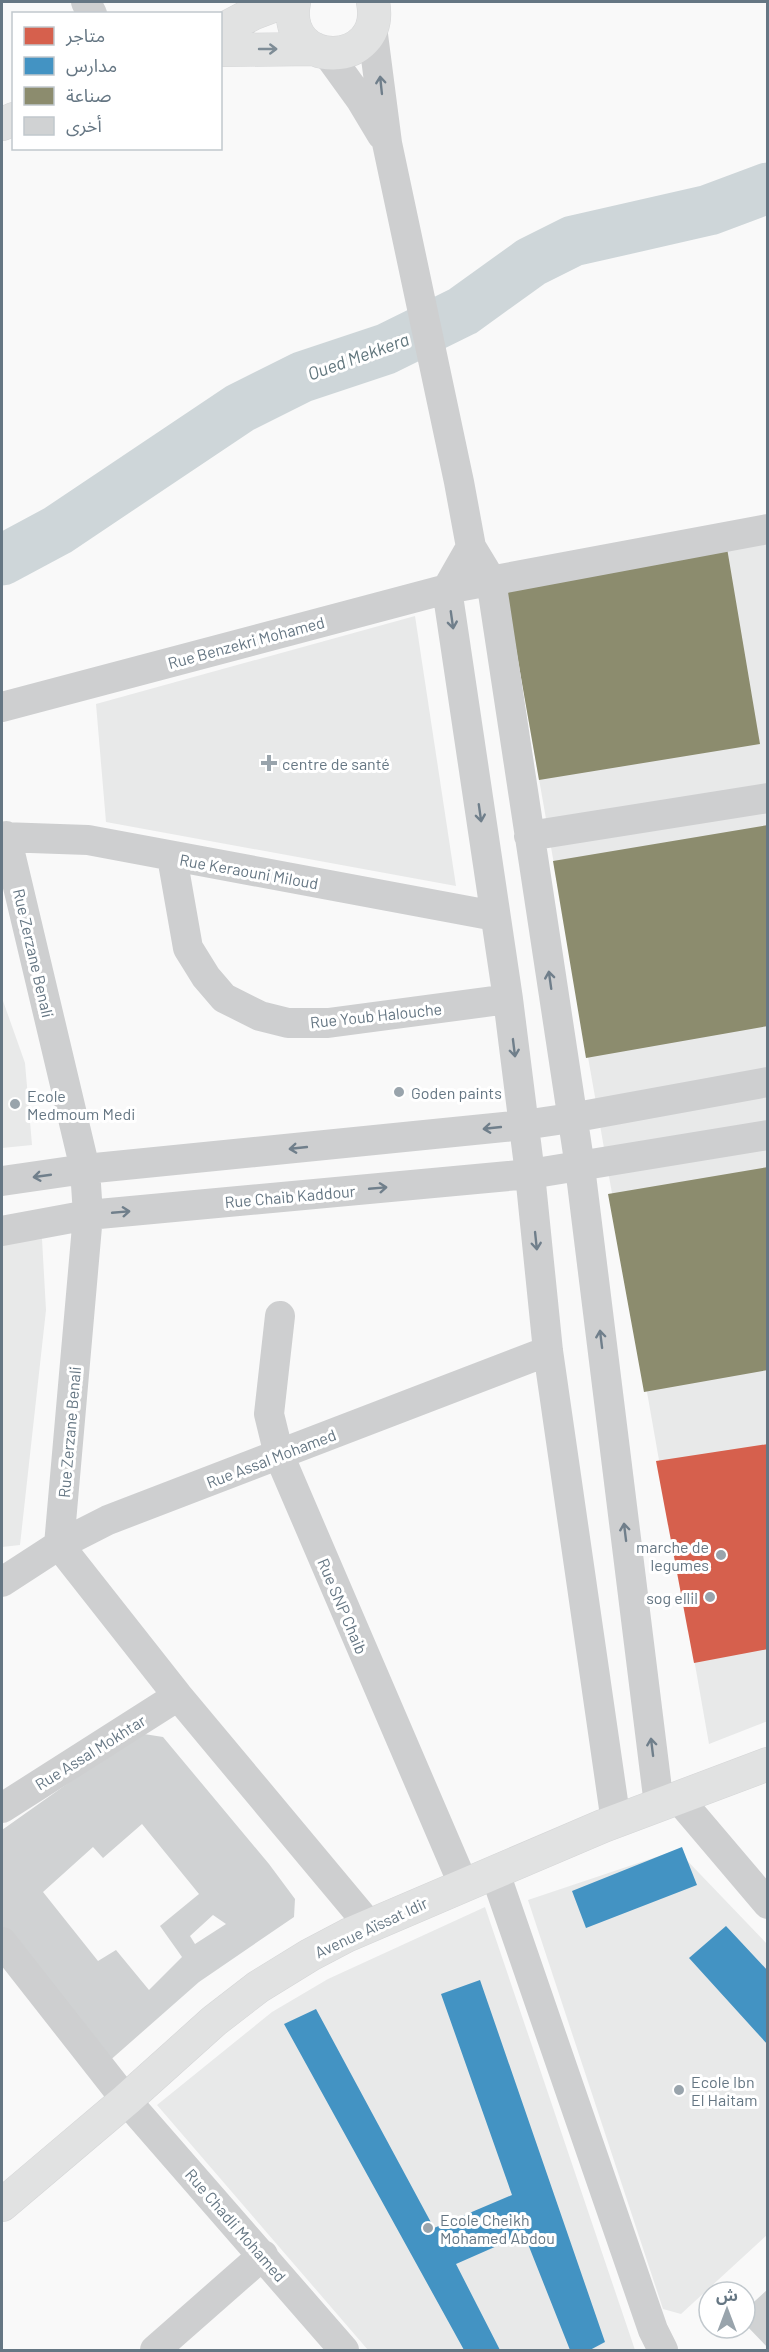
<svg xmlns="http://www.w3.org/2000/svg" width="769" height="2352" font-family="Barlow,'Noto Sans Arabic',sans-serif">
	<style>
		.built { fill: #e8e9e9 }
		.shops { fill: #d6604d }
		.schools { fill: #4393c3 }
		.industry { fill: #8c8c6e }
		.lines { fill: none; stroke-linecap: round; stroke-linejoin: round }
		.river { stroke: #ced6d9; stroke-width: 51 }
		.building { fill: #d0d2d3; fill-rule: evenodd }
		.major-casing { stroke: #d5d6d7; stroke-width: 34 }
		.minor { stroke: #cecfd0; stroke-width: 30 }
		.major { stroke: #e1e2e2; stroke-width: 33 }
		.oneway { stroke: #7e8c96 }
		.oneway2 { stroke: #707f8b }
		.poi-dot { fill: #99a4ac; stroke: #fff; stroke-width: 2 }
		.labels { text-anchor: middle; dominant-baseline: central; stroke-width: 6; stroke-linejoin: round; paint-order: stroke }
		.street-label { font-size: 16px; fill: #657683; stroke: #fff }
		.poi-label { font-size: 16px; fill: #657683; stroke: #fff; text-anchor: start }
		.water-label { font-size: 18px; font-style: italic; fill: #60757c; stroke: #fff }
	</style>
	<rect width="100%" height="100%" fill="#f9f9f9"/>
	<path class="built" d="M767,542l1,1179 -59,23 -204,-1158z
		M415,616l41,270 -350,-64 -10,-118z
		M2,998l23,65 7,82 -30,3z
		M42,1239l4,71 -26,235 -18,2v-304z
		M677,1850l90,94v291l-86,79 -18,-5 -135,-409z
		M485,1907l150,443h-267l-211,-245 115,-93 56,-33z"/>
	<path class="shops" d="M768,1444v205l-74,14 -38,-202z"/>
	<path class="schools" d="M682,1847l15,38 -111,43 -14,-37z
		M726,1926l42,45v74l-79,-87z
		M480,1980l125,362 -15,8h-20l-46,-116 -68,30 44,86h-36l-180,-326 32,-15 118,219 78,-33 -71,-201z"/>
	<path class="industry" d="M727,548l33,196 -221,36 -34,-194z
		M768,825v201l-182,32 -33,-197z
		M768,1167v203l-124,22 -36,-198z"/>
	<g class="lines">
		<path class="river" d="M2,560l56,-30 182,-122 62,-31 84,-28 77,-38 68,-49 42,-21 136,-31 59,-22"/>
	</g>
	<path class="building" d="M144,1734l19,3 106,127 26,35 -1,18 -95,65 -92,81 -105,-128v-105l96,-68zM142,1824l57,70 -39,32 22,31 -33,33 -33,-40 -18,11 -55,-69 50,-45 10,11zM213,1915l13,9 -31,20 -5,-8z
		M768,2289v59l-23,-24v-14z"/>
	<g class="lines">
		<defs>
			<path id="major" d="M294,2c-13,69 92,67 79,0
				M220,31l34,-18 29,-11
				M220,50l95,-1
				M2,124l12,-5
				M2,2205l124,-105 88,-79 44,-34 52,-32 38,-20 255,-109 165,-62"/>
		</defs>
		<use href="#major" class="major-casing"/>
		<path class="minor" d="M86,2l6,12
			M372,27l15,116 72,339 12,65 20,33 89,587 79,638
			M327,53l34,47 21,35
			M471,547l-24,42 61,410 22,175 18,177 68,471
			M2,707l445,-118 321,-60
			M6,836l79,333 3,46 -29,330 119,151 192,230
			M529,836l239,-38
			M2,837l86,3 407,76
			M172,857l16,91 18,29 18,21 36,18 28,7h40l180,-24
			M2,1181l83,-12 439,-44 47,-7 197,-36
			M2,1231l86,-16 442,-41 238,-39
			M280,1316l-11,98 10,41 185,431
			M2,1582l57,-37 49,-25 440,-169
			M678,1798l90,106
			M2,1808l176,-112
			M495,1873l158,457 10,20
			M2,1942l124,158 218,250
			M155,2350l108,-95"/>
		<use href="#major" class="major"/>
	</g>
	<defs><path id="oneway-shaft" d="M-6 0H5M1.5-3L5.5 0L1.5 3" fill="none" stroke-width="1.6" stroke-linecap="round" stroke-linejoin="round" transform="scale(1.5)"/></defs>
	<use class="oneway" href="#oneway-shaft" transform="translate(268 49)"/>
	<g class="oneway2">
		<use href="#oneway-shaft" transform="translate(381 85) rotate(-96)"/>
		<use href="#oneway-shaft" transform="translate(452 620) rotate(82)"/>
		<use href="#oneway-shaft" transform="translate(480 813) rotate(82)"/>
		<use href="#oneway-shaft" transform="translate(550 980) rotate(-98)"/>
		<use href="#oneway-shaft" transform="translate(514 1048) rotate(83)"/>
		<use href="#oneway-shaft" transform="translate(492 1128) rotate(174)"/>
		<use href="#oneway-shaft" transform="translate(298 1148) rotate(174)"/>
		<use href="#oneway-shaft" transform="translate(42 1176) rotate(172)"/>
		<use href="#oneway-shaft" transform="translate(378 1188) rotate(-5)"/>
		<use href="#oneway-shaft" transform="translate(121 1212) rotate(-5)"/>
		<use href="#oneway-shaft" transform="translate(536 1241) rotate(84)"/>
		<use href="#oneway-shaft" transform="translate(601 1339) rotate(-97)"/>
		<use href="#oneway-shaft" transform="translate(625 1532) rotate(-97)"/>
		<use href="#oneway-shaft" transform="translate(652 1747) rotate(-97)"/>
	</g>
	<g class="poi-dot">
		<path d="M266 754h6v6h6v6h-6v6h-6v-6h-6v-6h6z"/>
		<circle cx="399" cy="1092" r="6"/>
		<circle cx="15" cy="1104" r="6"/>
		<circle cx="721" cy="1555" r="6"/>
		<circle cx="710" cy="1597" r="6"/>
		<circle cx="679" cy="2090" r="6"/>
		<circle cx="428" cy="2228" r="6"/>
	</g>
	<g class="labels">
		<g class="street-label">
			<text transform="translate(246 642) rotate(-15)">Rue Benzekri Mohamed</text>
			<text transform="translate(249 871) rotate(10)">Rue Keraouni Miloud</text>
			<text transform="translate(34 953) rotate(77)">Rue Zerzane Benali</text>
			<text transform="translate(376 1015) rotate(-6)">Rue Youb Halouche</text>
			<text transform="translate(290 1196) rotate(-5)">Rue Chaib Kaddour</text>
			<text transform="translate(69 1432) rotate(-85)">Rue Zerzane Benali</text>
			<text transform="translate(271 1458) rotate(-21)">Rue Assal Mohamed</text>
			<text transform="translate(343 1606) rotate(67)">Rue SNP Chaib</text>
			<text transform="translate(90 1752) rotate(-32)">Rue Assal Mokhtar</text>
			<text transform="translate(371 1927) rotate(-25)">Avenue Aïssat Idir</text>
			<text transform="translate(236 2225) rotate(49)">Rue Chadli Mohamed</text>
		</g>
		<g class="poi-label">
			<text x="282" y="763">centre de santé</text>
			<text x="411" y="1092">Goden paints</text>
			<text x="27" y="1095">Ecole<tspan x="27" dy="18">Medmoum Medi</tspan></text>
			<text x="709" y="1546" text-anchor="end">marche de<tspan x="709" dy="18">legumes</tspan></text>
			<text x="698" y="1597" text-anchor="end">sog ellil</text>
			<text x="691" y="2081">Ecole Ibn<tspan x="691" dy="18">El Haitam</tspan></text>
			<text x="440" y="2219">Ecole Cheikh<tspan x="440" dy="18">Mohamed Abdou</tspan></text>
		</g>
		<g class="water-label">
			<text transform="translate(358 356) rotate(-20)">Oued Mekkera</text>
		</g>
	</g>
	<rect width="769" height="2352" fill="none" stroke="#657683" stroke-width="6"/>
	<rect x="12" y="12" width="210" height="138" fill="#ffffff" stroke="#c1c8cd" stroke-width="1.5"/>
	<rect x="24" y="27" width="30" height="18" fill="#d6604d" stroke="#c1c8cd" stroke-width="1.5"/>
	<text x="66" y="42" font-size="18" fill="#657683">متاجر</text>
	<rect x="24" y="57" width="30" height="18" fill="#4393c3" stroke="#c1c8cd" stroke-width="1.5"/>
	<text x="66" y="72" font-size="18" fill="#657683">مدارس</text>
	<rect x="24" y="87" width="30" height="18" fill="#8c8c6e" stroke="#c1c8cd" stroke-width="1.5"/>
	<text x="66" y="102" font-size="18" fill="#657683">صناعة</text>
	<rect x="24" y="117" width="30" height="18" fill="#d0d2d3" stroke="#c1c8cd" stroke-width="1.5"/>
	<text x="66" y="132" font-size="18" fill="#657683">أخرى</text>
	<g transform="translate(727 2310)"><circle r="28" fill="#ffffff" stroke="#c1c8cd" stroke-width="1.5"/>
	<path d="M0-4.5L10 22L0 15L-10 22Z" fill="#99a4ac"/>
	<text y="-9" font-size="16" font-weight="bold" text-anchor="middle" fill="#657683">ش</text>
	</g>
</svg>
